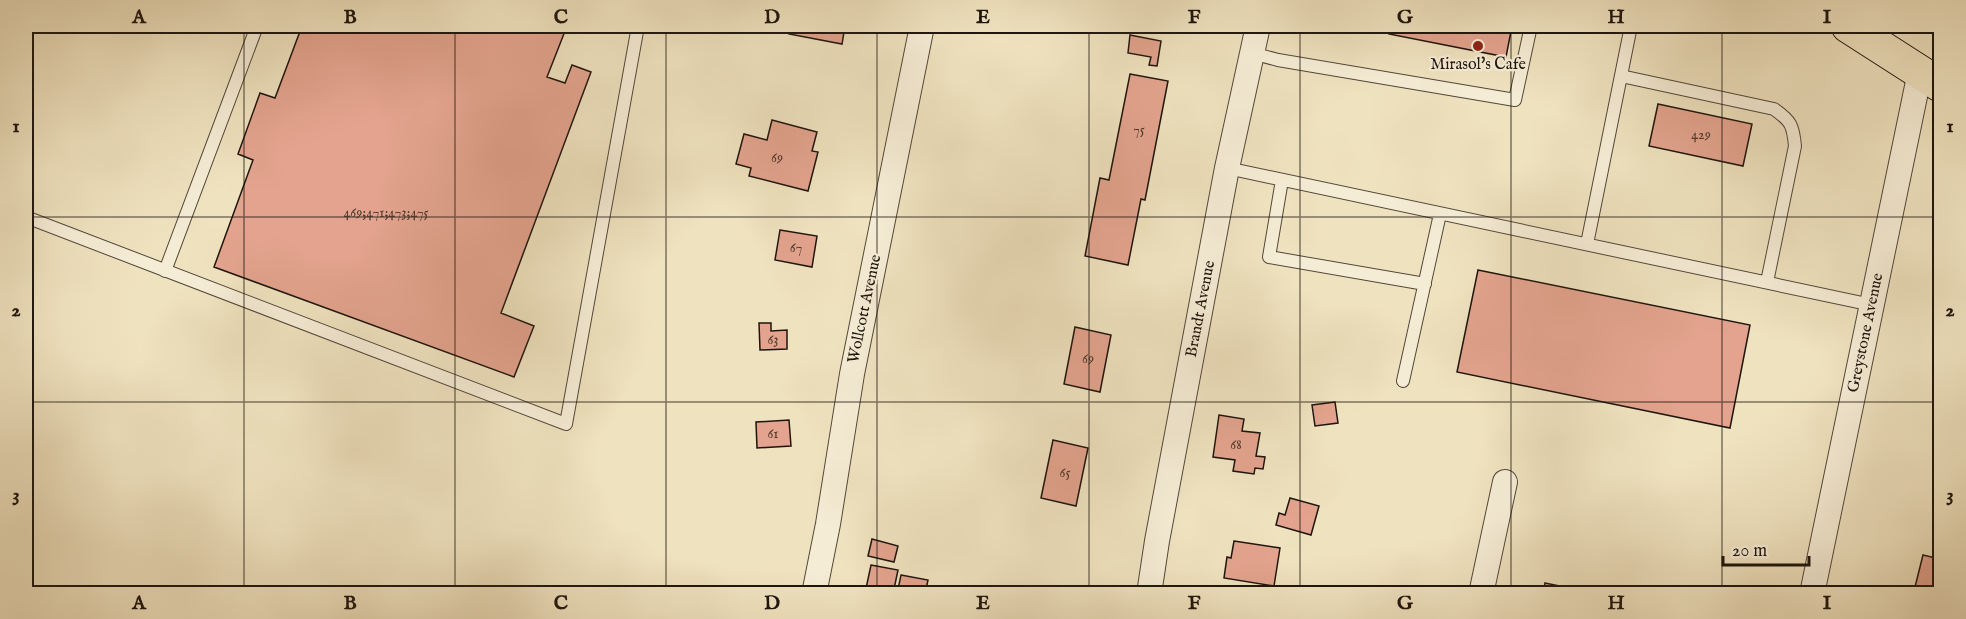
<svg xmlns="http://www.w3.org/2000/svg" width="1966" height="619" font-family="'IM FELL English',serif">
	<style>
		.building { fill: #e3a38e; stroke: #1e150d; stroke-width: 1.5 }
		.lines { fill: none; stroke-linecap: round; stroke-linejoin: round }
		.lane-casing { stroke: #52483a; stroke-width: 14 }
		.street-casing { stroke: #52483a; stroke-width: 26 }
		.primary-casing { stroke: #1e150d; stroke-width: 35 }
		.lane { stroke: #f5ecd5; stroke-width: 12 }
		.street { stroke: #f5ecd5; stroke-width: 24 }
		.primary { stroke: #efe2bf; stroke-width: 33 }
		.grid { fill: none; stroke: #1e150d; stroke-width: 1.5; stroke-opacity: 0.55 }
		.poi-dot { fill: #8f2418; stroke: #f5ecd5; stroke-width: 2 }
		.labels { text-anchor: middle; dominant-baseline: central; stroke-width: 4.5; stroke-linejoin: round; paint-order: stroke }
		.number-label { font-size: 14px; fill: #4f382d }
		.poi-label { font-size: 16px; fill: #1e150d; stroke: #f5ecd5 }
		.street-label { font-size: 16px; fill: #1e150d; stroke: #f5ecd5 }
		.neatline { fill: none; stroke: #1e150d; stroke-width: 2 }
		.grid-label { font-size: 20px; text-anchor: middle; font-weight: bold; fill: #1e150d }
	</style>
	<rect width="100%" height="100%" fill="#efe2bf"/>
	<filter id="stains"><feTurbulence type="fractalNoise" baseFrequency=".00333" numOctaves="4"/><feColorMatrix values="0 0 0 0 .2 0 0 0 0 .09 0 0 0 0 .02 0 0 0 .5 -.17"/></filter>
	<radialGradient id="worn" r=".72"><stop offset=".6" stop-color="#630" stop-opacity="0"/><stop offset="1" stop-color="#630" stop-opacity=".3"/></radialGradient>
	<path class="building" d="M302,26h265l-20,51 18,6 7,-18 19,7 -90,241 33,13 -20,51 -300,-110 39,-107 -15,-6 22,-61 15,5z
		M791,26h54l-3,18 -53,-10z
		M1047,26h28l-1,6z
		M1391,26h121l-6,31 -117,-23z
		M1130,35l31,6 -4,25 -8,-1 2,-8 -23,-4z
		M1130,74l38,7 -23,119 -4,-1 -13,66 -43,-9 15,-78 9,2z
		M1658,104l94,20 -9,42 -94,-20z
		M772,120l45,12 -5,19 6,1 -10,39 -59,-15 2,-8 -15,-4 8,-30 23,6z
		M780,230l37,6 -5,31 -37,-7z
		M1478,270l272,55 -20,103 -273,-56z
		M759,323h12v8l16,-1v19l-27,1z
		M1075,327l36,8 -11,57 -36,-8z
		M1335,402l3,21 -23,3 -3,-21z
		M1219,415l25,4 -2,12 18,2 -4,23 9,1 -2,12 -8,-1 -1,6 -21,-3 2,-11 -22,-3z
		M789,420l2,26 -34,2 -1,-26z
		M1053,440l35,8 -12,58 -35,-8z
		M1940,471v22l-7,-3z
		M1290,498l29,8 -8,29 -35,-10 3,-12 6,2z
		M872,539l26,7 -4,16 -26,-6z
		M1234,541l46,7 -6,38 -50,-8 3,-21 4,1z
		M1923,555l17,4 -1,34 -24,-6z
		M871,565l27,5 -5,24 -28,-1z
		M901,575l27,5 -3,14 -11,-4 -1,4h-16z
		M1545,583l44,9v2h-46z"/>
	<g class="lines">
		<defs>
			<path id="lane" d="M1252,53l26,7 237,40 16,-74
				M1621,76l153,33c17,12 19,16 21,37l-28,136
				M1227,168l645,137
				M1282,180l-13,77 156,27
				M26,217l540,207 72,-398
				M1587,244l44,-218
				M165,271l92,-245
				M1403,381l37,-167"/>
			<path id="street" d="M814,594l14,-70 24,-150 70,-348
				M1149,594l8,-53 70,-373 31,-142
				M1481,594l24,-112
				M1812,594l108,-522"/>
			<path id="primary" d="M1848,26l92,59"/>
		</defs>
		<use href="#lane" class="lane-casing"/>
		<use href="#street" class="street-casing"/>
		<use href="#primary" class="primary-casing"/>
		<use href="#lane" class="lane"/>
		<use href="#street" class="street"/>
		<use href="#primary" class="primary"/>
	</g>
	<path class="grid" d="M244,26v568M455,26v568M666,26v568M877,26v568M1089,26v568M1300,26v568M1511,26v568M1722,26v568M26,217h1914M26,402h1914"/>
	<circle class="poi-dot" cx="1478" cy="46" r="6"/>
	<g class="labels">
		<g class="number-label">
			<text x="1139" y="130">75</text>
			<text x="1701" y="135">429</text>
			<text x="777" y="158">69</text>
			<text x="386" y="213">469;471;473;475</text>
			<text x="796" y="248">67</text>
			<text x="773" y="340">63</text>
			<text x="1088" y="359">69</text>
			<text x="773" y="434">61</text>
			<text x="1236" y="445">68</text>
			<text x="1065" y="473">65</text>
		</g>
		<g class="poi-label">
			<text x="1478" y="65">Mirasol's Cafe</text>
		</g>
		<g class="street-label">
			<text transform="translate(865 309) rotate(-78)">Wollcott Avenue</text>
			<text transform="translate(1201 309) rotate(-79)">Brandt Avenue</text>
			<text transform="translate(1866 333) rotate(-78)">Greystone Avenue</text>
		</g>
	</g>
	<rect width="1966" height="619" fill="none" stroke="#efe2bf" stroke-width="66"/>
	<path d="M1723 556v9h86v-9" fill="none" stroke="#1e150d" stroke-width="3"/>
	<text x="1732" y="556" font-size="18" fill="#1e150d" stroke="#f5ecd5" stroke-width="4.5" paint-order="stroke">20 m</text>
	<rect x="33" y="33" width="1900" height="553" class="neatline"/>
	<g class="grid-label">
		<text x="139" y="23">A</text>
		<text x="350" y="23">B</text>
		<text x="561" y="23">C</text>
		<text x="772" y="23">D</text>
		<text x="983" y="23">E</text>
		<text x="1194" y="23">F</text>
		<text x="1405" y="23">G</text>
		<text x="1616" y="23">H</text>
		<text x="1827" y="23">I</text>
		<text x="16" y="132">1</text>
		<text x="1950" y="132">1</text>
		<text x="16" y="316">2</text>
		<text x="1950" y="316">2</text>
		<text x="16" y="501">3</text>
		<text x="1950" y="501">3</text>
		<text x="139" y="609">A</text>
		<text x="350" y="609">B</text>
		<text x="561" y="609">C</text>
		<text x="772" y="609">D</text>
		<text x="983" y="609">E</text>
		<text x="1194" y="609">F</text>
		<text x="1405" y="609">G</text>
		<text x="1616" y="609">H</text>
		<text x="1827" y="609">I</text>
	</g>
	<rect width="100%" height="100%" filter="url(#stains)"/>
	<rect width="100%" height="100%" fill="url(#worn)"/>
</svg>
